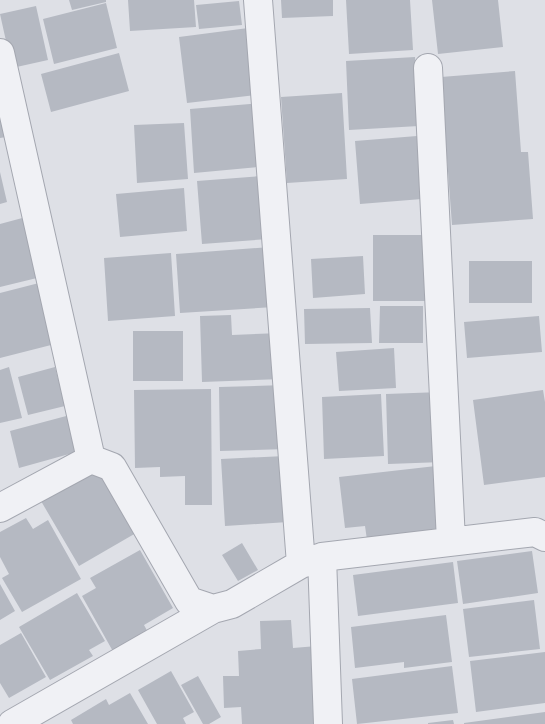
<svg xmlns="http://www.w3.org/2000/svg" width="545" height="724" font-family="Lato,sans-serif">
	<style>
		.building { fill: #b5b9c2 }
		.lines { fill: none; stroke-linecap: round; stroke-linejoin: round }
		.minor-casing { stroke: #a4a7b0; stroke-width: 30 }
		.minor { stroke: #f0f1f5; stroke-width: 28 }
	</style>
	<rect width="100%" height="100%" fill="#dee0e6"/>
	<path class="building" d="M69,0h37v2l-34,8z
		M128,0h66l2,27 -66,4z
		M281,0h52v16l-51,2z
		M346,0h64l3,50 -64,4z
		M432,0h66l5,47 -65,7z
		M239,1l3,24 -43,4 -3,-24z
		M106,3l11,45 -63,16 -11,-45z
		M36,6l12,54 -36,8 -12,-54z
		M256,27l8,67 -77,9 -8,-66z
		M119,53l10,38 -78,21 -10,-38z
		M415,57l4,69 -70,4 -3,-69z
		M515,71l6,81h7l5,67 -81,6 -11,-148z
		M342,93l5,86 -60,4 -6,-86z
		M263,103l5,63 -74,7 -4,-64z
		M0,116l6,21 -6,1z
		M184,123l4,56 -51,4 -3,-58z
		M417,136l5,63 -62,5 -5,-63z
		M0,172l7,30 -7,2z
		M262,176l6,63 -66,5 -5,-63z
		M184,188l3,43 -67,6 -4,-43z
		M26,217l15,60 -41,10v-63z
		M373,235h59v66h-59z
		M270,247l4,60 -94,6 -4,-59z
		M171,253l4,63 -67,5 -4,-63z
		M363,256l2,38 -52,4 -2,-39z
		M469,261h63v42h-63z
		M39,283l16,61 -55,14v-65z
		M380,306h43v37h-44z
		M370,308l2,35 -67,1 -1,-35z
		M231,315l1,20 49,-2 2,46 -81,3 -2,-66z
		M539,316l3,36 -75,6 -3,-36z
		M133,331h50v50h-50z
		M394,348l2,40 -57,3 -3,-39z
		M9,367l13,51 -22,5v-53z
		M55,367l10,39 -37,9 -10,-38z
		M285,385l2,64 -67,2 -1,-64z
		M211,389l1,116h-27v-29l-25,1v-10l-25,1 -1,-78z
		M543,390l2,12v75l-61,8 -11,-85z
		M441,392l2,70 -55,2 -2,-70z
		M381,394l3,62 -60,3 -2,-62z
		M70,415l10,36 -61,17 -9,-37z
		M285,456l3,66 -63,4 -4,-67z
		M436,466l8,66 -77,8 -2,-14 -20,2 -6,-51z
		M99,468l37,65 -57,33 -38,-65z
		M26,518l7,11 15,-9 33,59 -59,33 -20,-34 7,-4 -9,-17v-25z
		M242,543l16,27 -20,11 -16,-26z
		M140,550l33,58 -29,17 6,11 -35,19 -33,-59 14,-8 -6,-10z
		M532,551l6,42 -75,11 -6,-43z
		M453,562l5,41 -100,13 -5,-41z
		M0,584l15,27 -15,9z
		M77,593l28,48 -16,9 4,6 -43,24 -31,-53z
		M534,600l6,49 -71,8 -6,-48z
		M446,615l6,47 -48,6v-6l-49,6 -4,-41z
		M291,620l2,28 24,-2 4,78h-79l-1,-17 -17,1 -1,-32h16l-1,-25 23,-2 -1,-28z
		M21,633l25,44 -37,21 -9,-15v-38z
		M545,652v51l-69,9 -6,-51z
		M452,666l6,47 -101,11 -5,-45z
		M171,671l23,41 -11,6 3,6h-29l-19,-34z
		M198,676l23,41 -12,7h-6l-22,-39z
		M130,693l18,31h-75l-2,-4 35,-21 3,6z
		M545,712v12h-81v-1z
		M453,720l1,4h-26v-1z"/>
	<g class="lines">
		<defs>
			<path id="minor" d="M258,0l43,564
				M0,53l91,406
				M428,68l23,473
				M0,508l91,-49 21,8 77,134 24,8 19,-5 69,-40 21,-7 213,-25 10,5
				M322,557l6,167
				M12,724l201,-115"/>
		</defs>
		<use href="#minor" class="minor-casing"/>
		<use href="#minor" class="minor"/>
	</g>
</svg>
